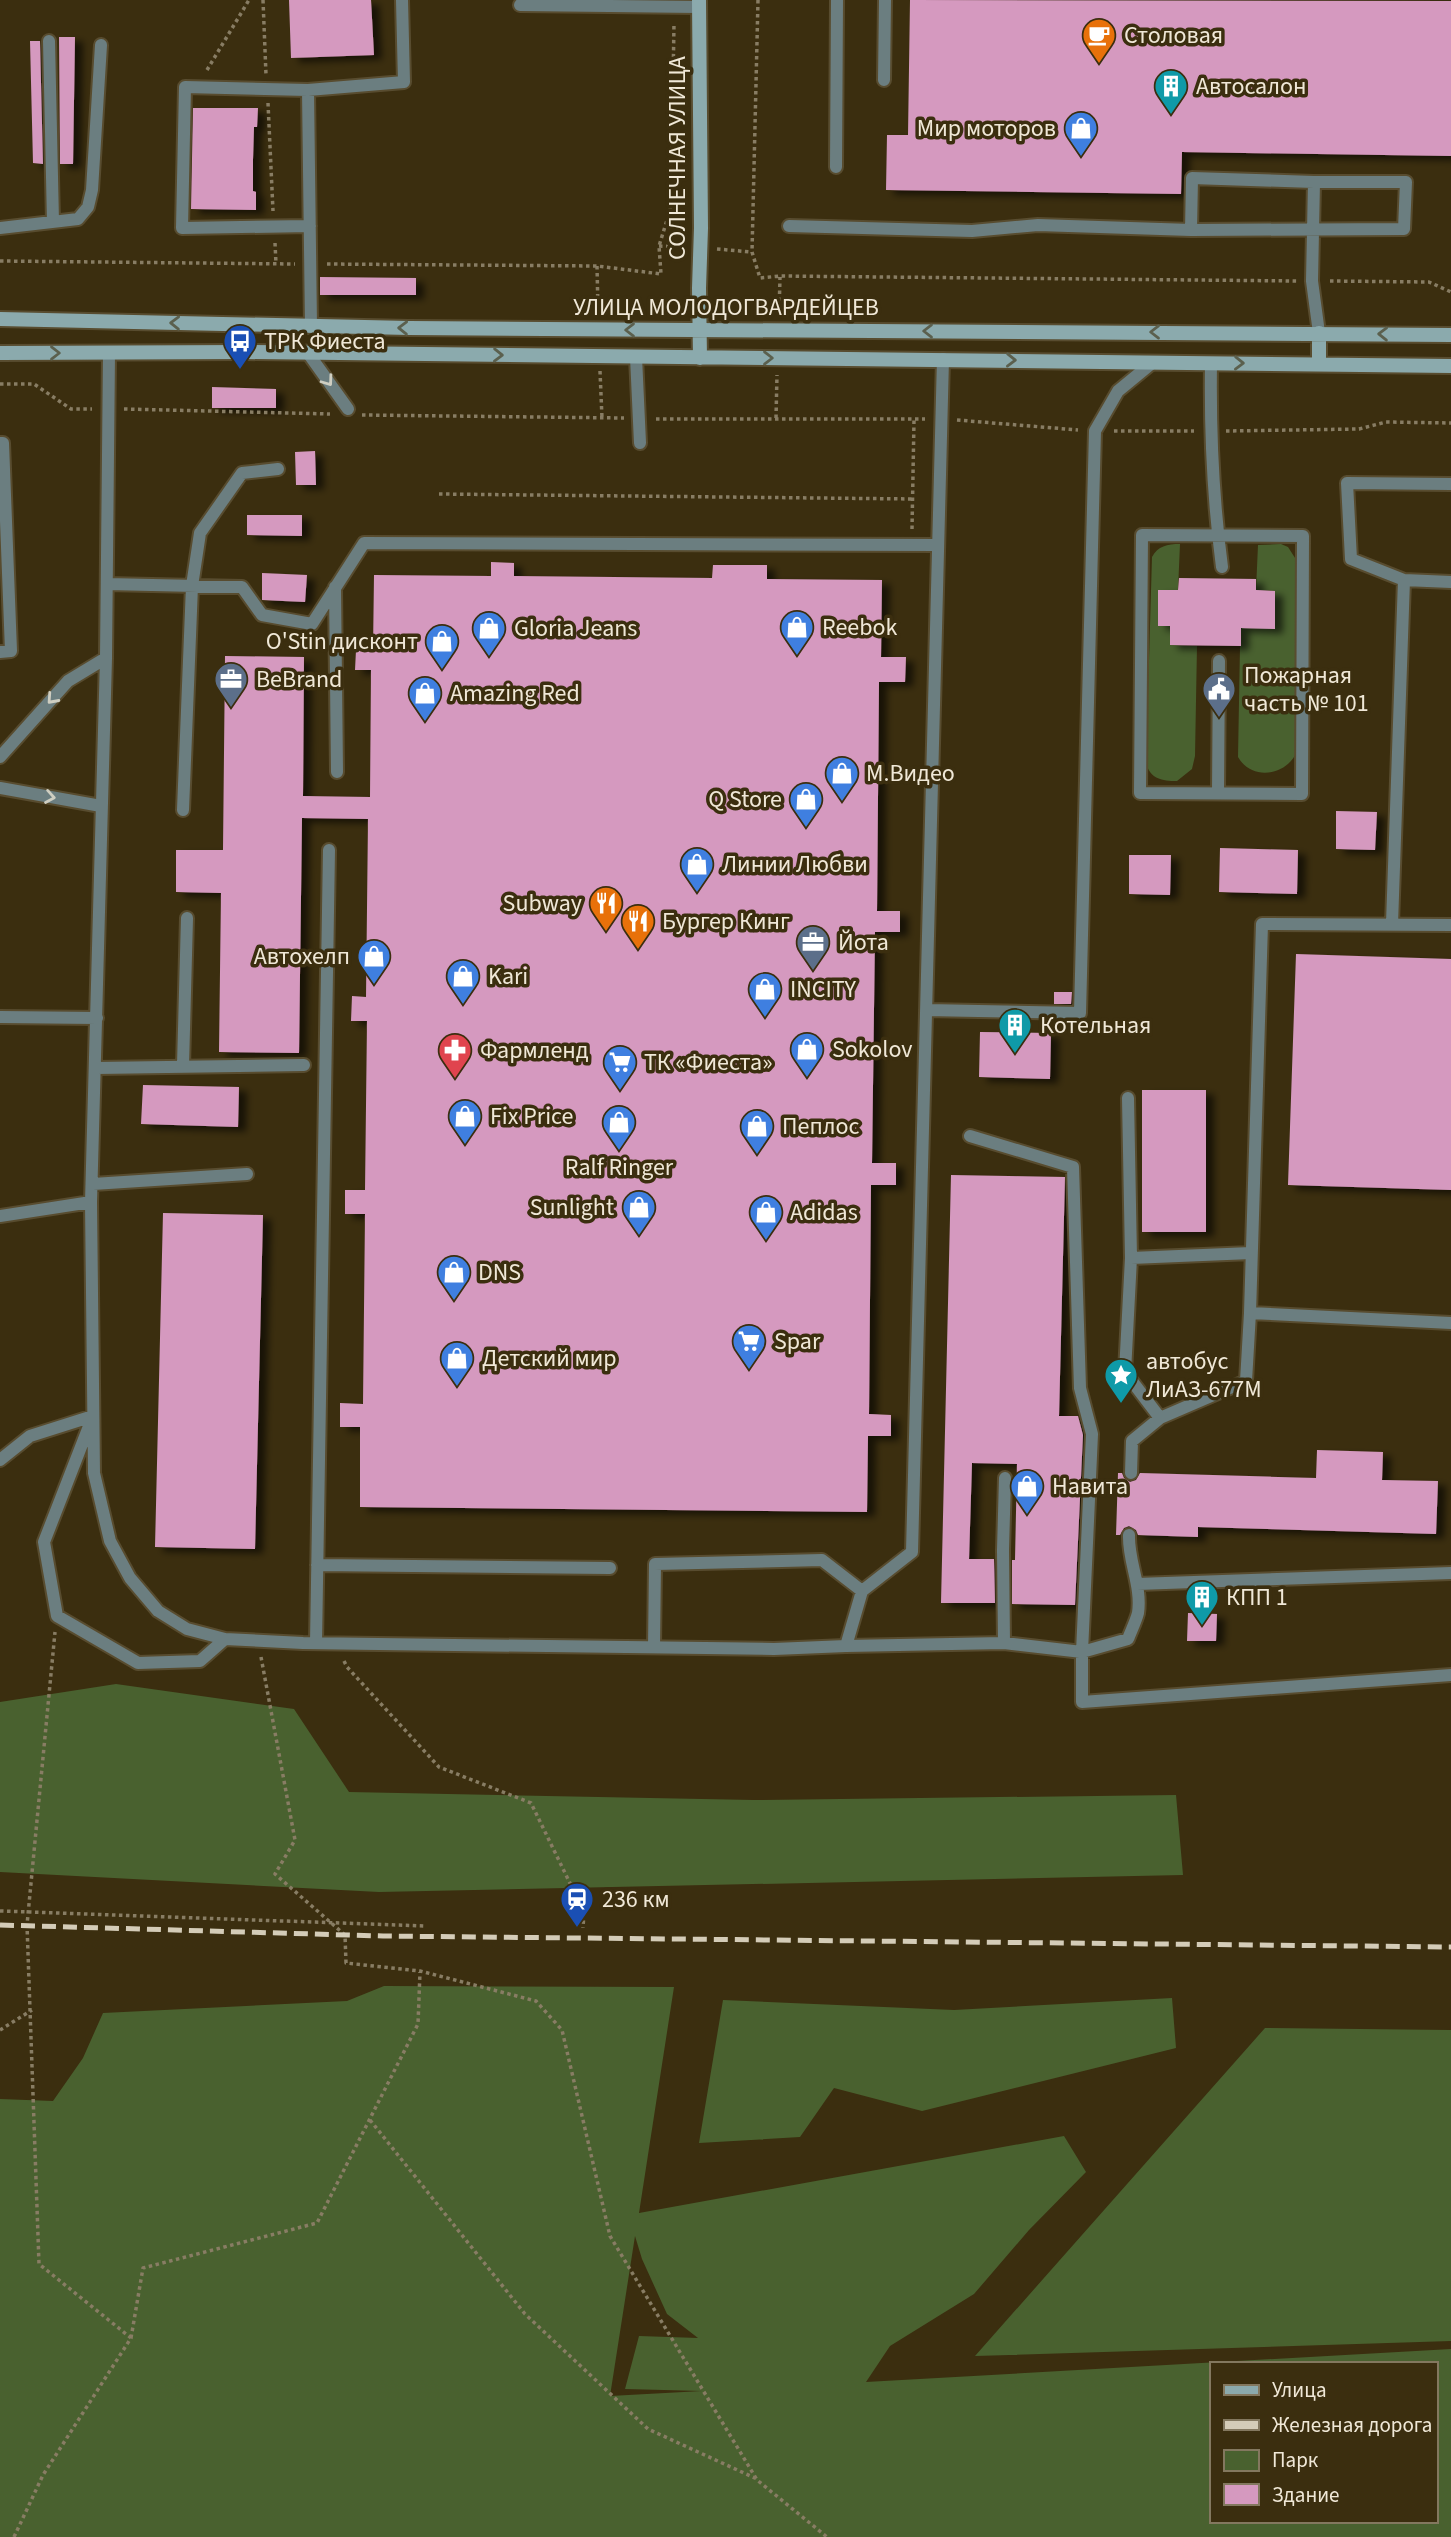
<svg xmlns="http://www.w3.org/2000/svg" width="1451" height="2537" font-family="'Source Sans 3',sans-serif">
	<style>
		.green { fill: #49612f; fill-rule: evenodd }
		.building { fill: #d599bf; filter: url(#shadow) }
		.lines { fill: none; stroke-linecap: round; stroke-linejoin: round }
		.lane-casing { stroke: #584c2f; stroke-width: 16 }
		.secondary-casing { stroke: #584c2f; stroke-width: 18 }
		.path { stroke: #887d64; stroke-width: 3.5; stroke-dasharray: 3.5 3.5; stroke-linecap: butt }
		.lane { stroke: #6b7e80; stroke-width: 12 }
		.secondary { stroke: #8baaad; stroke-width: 14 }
		.rail { stroke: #d4ccb8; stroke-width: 5; stroke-dasharray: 14 7; stroke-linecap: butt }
		.oneway { stroke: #5b604e }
		.oneway2 { stroke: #cfcec1 }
		.labels { text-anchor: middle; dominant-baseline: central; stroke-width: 7; stroke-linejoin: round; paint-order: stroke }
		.poi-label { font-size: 24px; fill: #f0e8d7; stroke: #3b2e0f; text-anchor: start }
		.street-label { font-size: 24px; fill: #f0e8d7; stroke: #3b2e0f }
	</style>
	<defs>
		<filter id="shadow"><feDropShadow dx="8" dy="4.5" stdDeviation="3.5" flood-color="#0009"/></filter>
	</defs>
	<rect width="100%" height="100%" fill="#3b2e0f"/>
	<path class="green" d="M1180,544l-2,46h-19l-1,35 12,1v19l27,1 -2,110 -3,13 -15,12c-15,0 -27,-2 -31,-18l6,-206c6,-11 15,-13 28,-13z
		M1281,544l7,3 9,14v190c-9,24 -45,31 -59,6l2,-111 1,-18h34v-37l-19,-1 2,-45z
		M116,1684l178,25 55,83 405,8 422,-5 7,80 -804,17 -379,-20v-170z
		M384,1986l290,1 -35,226 425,-77 22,36 -57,58 -55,64 -84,52 -24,36 585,-33v188h-1451v-438l53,2 30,-43 20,-45 244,-12zM635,2236l7,23 25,55 31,24 -59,-2 -14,53 77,2 -92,5zM1211,2364h224v157h-224z
		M1172,1998l4,50 -254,63 -88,-23 -34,49 -101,6 24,-143 231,10z
		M1265,2028l186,2v311l-476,15z"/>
	<path class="building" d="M289,0h82l3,55 -83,3z
		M910,0l541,1v155l-269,-4 -1,42 -295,-4 1,-55h21z
		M59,37h16l-2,127h-13z
		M30,41h10l3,123 -10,-1z
		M193,108h65l-1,19h-3l-1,32v32l3,1v18l-65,-1z
		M320,277l96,1v17h-96z
		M212,387l64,2v19h-64z
		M315,451l1,34h-20l-1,-33z
		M247,515h55v21l-55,-1z
		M491,562l23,1v13l198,2 1,-13h54v14l115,1 -1,77h25l-1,25h-26l-2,229h23v21h-25l-3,231h24v22h-25l-2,229 22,1v21h-23l-1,76 -507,-5v-80h-20v-24l23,1 2,-190h-20v-24h20l2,-169h-16l1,-25 14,1 2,-178 -66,-1 -3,235 -80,-1 2,-159 -45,-1v-42h47l2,-194 79,1 -1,139 67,1 1,-127h-16l1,-20h17l1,-75 117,1z
		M262,573l45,2 -2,27 -43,-2z
		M1179,578l77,1v11l19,1v38l-34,-1v18l-71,-1v-19h-12v-36h20z
		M1336,811l41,1 -2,38 -39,-1z
		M1220,848l78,2 -1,44 -78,-2z
		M1129,855h42l-1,40 -41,-1z
		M1296,954l155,5v231l-163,-5z
		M1054,992h18l-1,12h-17z
		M980,1032l71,1 -1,46 -71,-2z
		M143,1085l96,2 -1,40 -97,-3z
		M1142,1090h64v142h-64z
		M951,1175l114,2 -6,239h19l5,19 -8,170 -63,-1v-44h3l2,-96 -45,-1 -3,96h25l1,44h-54z
		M163,1213l100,2 -8,334 -100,-2z
		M1317,1450l66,2 -1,28 56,1 -2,53 -238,-7v10l-60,-2 -2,-5 -7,-4 -5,2 -4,7h-4l2,-62h4l2,5 6,4 6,-2 4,-7 176,5z
		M1188,1613l29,1 -1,27h-29z"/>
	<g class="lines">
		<defs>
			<path id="lane" d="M520,5l179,2
				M49,41l4,181
				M884,80l1,-80
				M308,90l-123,-3 -3,141 128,-2
				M836,167l1,-167
				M789,226l183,5 66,-6 153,5 213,-1 2,-47h-92l-2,99 7,52
				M0,228l78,-9 10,-12 4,-17 9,-145
				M1191,230l1,-52 122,4
				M311,327l-3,-237 96,-8 -2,-82
				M109,353l-3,305 -15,544 3,271 16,68 20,37 28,33 29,18 38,10 78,4 471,6 72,-3 16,-55 50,-39 31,-1193
				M308,353l40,56
				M636,357l4,86
				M1211,363c-1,68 2,136 11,204
				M0,443h3l8,208 -11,1
				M1142,535l161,1 -1,258 -162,-1z
				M1404,580l-53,-21 -4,-76 104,1
				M107,584l135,3 20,28 50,9 52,-81 574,2
				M335,587l2,185
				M0,757l68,-76 38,-23
				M0,788l101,18
				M1218,793l1,-132
				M183,810l9,-224 8,-53 42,-60 36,-4
				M1392,924l12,-344 47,2
				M1451,925l-189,-1 -12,389 201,10
				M926,1010l154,3 15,-582 23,-40 34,-28
				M0,1017l97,1
				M183,1066l4,-148
				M96,1068l208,-3
				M1128,1098l3,160 -6,114 35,46
				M970,1136l103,31 7,221 12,46 -10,218v50l369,-27
				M93,1184l154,-10
				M0,1216l91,-14
				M1131,1258l120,-5
				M0,1460l30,-24 63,-20 -49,126 13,74 81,47 62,-2 25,-22
				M1131,1473l1,-32 28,-23 86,-37 4,-68
				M317,1565l293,3
				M1137,1584l314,-11
				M316,1643l13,-793
				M1004,1643l-1,-93 2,-72
				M846,1646l158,-3 78,9 46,-13c3,-8 8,-18 10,-26 4,-27 -10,-52 -9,-78
				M654,1647l1,-83 167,-4 40,31"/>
			<path id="secondary" d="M699,0l2,228 -2,60 1,70
				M0,319l409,9 1042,7
				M1319,333v31
				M0,353l245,-1 1206,14"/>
		</defs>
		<use href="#lane" class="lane-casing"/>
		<use href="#secondary" class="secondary-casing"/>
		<path class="path" d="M263,0l3,75
			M758,0l-6,252 8,26 20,-2 518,5
			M207,70l42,-70
			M268,103l5,108
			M275,243l1,21
			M659,246l26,1
			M717,249l34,3
			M0,261l295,3
			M327,264l270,2 64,8 -2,-28 12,-39 3,-184
			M597,266l1,45
			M1330,281l99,1 22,10
			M779,315l1,-38
			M600,371l2,47
			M0,384h34l37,25h21
			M124,409l206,5
			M362,415l262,3
			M776,418l1,-43
			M656,419h269
			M957,420l121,10
			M1114,431h80
			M1226,431l133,-2 27,-7 65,1
			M439,494l474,5
			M912,529l2,-109
			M261,1657l34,183 -20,34 70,61 1,28 74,8 116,30 26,29 48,206 147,244 70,57
			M344,1661l3,6 92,100 92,36 53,109 -1,16
			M0,1911l425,15
			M0,2030l32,-20
			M370,2120l155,194 123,115 109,50
			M131,2338l12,-70 174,-45 101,-199 2,-52
			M14,2537l29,-62 88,-137 -92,-74 -12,-339 28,-293"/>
		<use href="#lane" class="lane"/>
		<use href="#secondary" class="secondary"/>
		<path class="rail" d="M0,1925l383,11 1068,11"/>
	</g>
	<defs><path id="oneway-chevron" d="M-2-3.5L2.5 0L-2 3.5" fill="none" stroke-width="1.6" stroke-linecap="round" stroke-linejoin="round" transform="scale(1.75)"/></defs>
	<g class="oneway">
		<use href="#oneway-chevron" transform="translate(175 323) rotate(-179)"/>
		<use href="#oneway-chevron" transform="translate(403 328) rotate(-179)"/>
		<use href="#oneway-chevron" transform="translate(630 330) rotate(-180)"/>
		<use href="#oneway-chevron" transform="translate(928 331) rotate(-180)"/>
		<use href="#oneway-chevron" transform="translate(1155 332) rotate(-180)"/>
		<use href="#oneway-chevron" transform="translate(1383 334) rotate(-179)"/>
		<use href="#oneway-chevron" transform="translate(55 353)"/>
		<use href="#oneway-chevron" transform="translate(498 355) rotate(1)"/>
		<use href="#oneway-chevron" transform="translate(768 358)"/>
		<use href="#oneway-chevron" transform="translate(1011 360) rotate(1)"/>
		<use href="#oneway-chevron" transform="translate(1239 363) rotate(1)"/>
	</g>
	<g class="oneway2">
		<use href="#oneway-chevron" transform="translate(328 381) rotate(54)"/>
		<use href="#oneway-chevron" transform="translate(52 699) rotate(132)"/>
		<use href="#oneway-chevron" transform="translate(50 797) rotate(10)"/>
	</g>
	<defs>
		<symbol id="cafe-pin" viewBox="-11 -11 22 30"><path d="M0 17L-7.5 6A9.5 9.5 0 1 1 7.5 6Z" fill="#e8710a" stroke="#3b2e0f"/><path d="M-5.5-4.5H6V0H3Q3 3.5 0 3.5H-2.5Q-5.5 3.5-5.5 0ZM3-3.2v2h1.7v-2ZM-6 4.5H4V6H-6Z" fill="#fff"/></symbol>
		<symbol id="building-pin" viewBox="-11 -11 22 30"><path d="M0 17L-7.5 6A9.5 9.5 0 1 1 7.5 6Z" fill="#0f9aa8" stroke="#3b2e0f"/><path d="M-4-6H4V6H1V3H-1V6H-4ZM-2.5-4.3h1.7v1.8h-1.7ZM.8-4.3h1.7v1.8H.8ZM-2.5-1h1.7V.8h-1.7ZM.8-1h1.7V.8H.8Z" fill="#fff"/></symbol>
		<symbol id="shop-pin" viewBox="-11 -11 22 30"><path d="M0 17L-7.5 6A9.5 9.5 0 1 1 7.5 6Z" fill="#3f7fe0" stroke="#3b2e0f"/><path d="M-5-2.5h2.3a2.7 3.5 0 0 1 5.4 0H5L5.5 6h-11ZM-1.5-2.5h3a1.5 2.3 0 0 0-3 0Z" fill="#fff"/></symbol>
		<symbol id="bus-pin" viewBox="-11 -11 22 30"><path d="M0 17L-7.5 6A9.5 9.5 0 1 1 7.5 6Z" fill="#1a4fb4" stroke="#3b2e0f"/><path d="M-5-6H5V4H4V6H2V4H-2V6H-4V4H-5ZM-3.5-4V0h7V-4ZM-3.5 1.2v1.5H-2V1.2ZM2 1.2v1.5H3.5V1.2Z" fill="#fff"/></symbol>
		<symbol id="office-pin" viewBox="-11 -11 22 30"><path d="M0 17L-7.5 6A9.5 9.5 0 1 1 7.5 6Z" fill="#5c6f8a" stroke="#3b2e0f"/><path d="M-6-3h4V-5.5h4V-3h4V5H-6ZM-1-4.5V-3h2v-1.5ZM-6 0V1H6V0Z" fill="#fff"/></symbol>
		<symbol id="civic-pin" viewBox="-11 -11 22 30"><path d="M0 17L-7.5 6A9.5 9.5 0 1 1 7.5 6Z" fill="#5c6f8a" stroke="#3b2e0f"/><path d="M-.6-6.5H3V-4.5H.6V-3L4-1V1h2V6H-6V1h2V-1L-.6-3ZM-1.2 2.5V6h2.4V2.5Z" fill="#fff"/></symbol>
		<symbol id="restaurant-pin" viewBox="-11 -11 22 30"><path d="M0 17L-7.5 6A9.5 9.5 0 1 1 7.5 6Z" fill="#e8710a" stroke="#3b2e0f"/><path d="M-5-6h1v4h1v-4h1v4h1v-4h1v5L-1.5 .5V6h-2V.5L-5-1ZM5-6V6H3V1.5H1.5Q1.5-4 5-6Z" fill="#fff"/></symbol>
		<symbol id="pharmacy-pin" viewBox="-11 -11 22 30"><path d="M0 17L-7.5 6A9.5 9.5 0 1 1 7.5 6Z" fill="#e0444e" stroke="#3b2e0f"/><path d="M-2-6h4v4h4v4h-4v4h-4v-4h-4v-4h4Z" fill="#fff"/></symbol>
		<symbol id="supermarket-pin" viewBox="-11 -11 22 30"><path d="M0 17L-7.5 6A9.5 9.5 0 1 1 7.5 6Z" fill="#3f7fe0" stroke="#3b2e0f"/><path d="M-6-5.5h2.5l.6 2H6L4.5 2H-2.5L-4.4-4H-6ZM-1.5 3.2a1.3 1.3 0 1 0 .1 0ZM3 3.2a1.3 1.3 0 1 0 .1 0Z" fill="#fff"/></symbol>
		<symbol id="sight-pin" viewBox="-11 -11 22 30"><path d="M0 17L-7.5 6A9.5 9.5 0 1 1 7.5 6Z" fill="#0f9aa8" stroke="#3b2e0f"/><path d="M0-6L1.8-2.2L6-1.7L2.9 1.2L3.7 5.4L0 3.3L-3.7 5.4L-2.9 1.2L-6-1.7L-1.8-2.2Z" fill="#fff"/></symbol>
		<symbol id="station-pin" viewBox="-11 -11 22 30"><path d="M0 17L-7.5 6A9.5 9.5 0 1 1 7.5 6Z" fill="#1a4fb4" stroke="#3b2e0f"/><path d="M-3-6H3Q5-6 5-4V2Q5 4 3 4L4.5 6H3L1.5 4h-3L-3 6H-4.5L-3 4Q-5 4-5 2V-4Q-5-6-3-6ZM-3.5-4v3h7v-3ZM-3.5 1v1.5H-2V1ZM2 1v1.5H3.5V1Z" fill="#fff"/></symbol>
	</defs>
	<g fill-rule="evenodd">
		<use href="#cafe-pin" x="1080" y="16" width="38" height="52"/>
		<use href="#building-pin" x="1152" y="67" width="38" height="52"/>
		<use href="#shop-pin" x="1062" y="109" width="38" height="52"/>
		<use href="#bus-pin" x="221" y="322" width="38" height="52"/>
		<use href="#shop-pin" x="778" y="608" width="38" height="52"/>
		<use href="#shop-pin" x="470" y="609" width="38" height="52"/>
		<use href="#shop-pin" x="423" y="622" width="38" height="52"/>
		<use href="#office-pin" x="212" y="660" width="38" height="52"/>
		<use href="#civic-pin" x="1200" y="670" width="38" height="52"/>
		<use href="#shop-pin" x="406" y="674" width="38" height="52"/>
		<use href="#shop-pin" x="823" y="754" width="38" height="52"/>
		<use href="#shop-pin" x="787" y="780" width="38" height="52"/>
		<use href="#shop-pin" x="678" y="845" width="38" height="52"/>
		<use href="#restaurant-pin" x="587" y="884" width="38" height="52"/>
		<use href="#restaurant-pin" x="619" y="902" width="38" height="52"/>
		<use href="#office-pin" x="794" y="923" width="38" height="52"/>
		<use href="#shop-pin" x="355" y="937" width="38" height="52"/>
		<use href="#shop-pin" x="444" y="957" width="38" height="52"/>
		<use href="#shop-pin" x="746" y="970" width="38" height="52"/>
		<use href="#building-pin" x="996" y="1006" width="38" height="52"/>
		<use href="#shop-pin" x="788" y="1030" width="38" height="52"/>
		<use href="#pharmacy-pin" x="436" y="1031" width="38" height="52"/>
		<use href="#supermarket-pin" x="601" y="1043" width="38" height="52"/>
		<use href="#shop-pin" x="446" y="1097" width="38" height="52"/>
		<use href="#shop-pin" x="600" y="1103" width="38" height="52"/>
		<use href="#shop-pin" x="738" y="1107" width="38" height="52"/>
		<use href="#shop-pin" x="620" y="1188" width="38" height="52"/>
		<use href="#shop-pin" x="747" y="1193" width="38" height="52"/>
		<use href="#shop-pin" x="435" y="1253" width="38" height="52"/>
		<use href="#supermarket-pin" x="730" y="1322" width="38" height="52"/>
		<use href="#shop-pin" x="438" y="1339" width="38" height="52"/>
		<use href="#sight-pin" x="1102" y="1356" width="38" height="52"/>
		<use href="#shop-pin" x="1008" y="1467" width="38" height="52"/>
		<use href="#building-pin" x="1183" y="1578" width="38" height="52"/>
		<use href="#station-pin" x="558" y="1880" width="38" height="52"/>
	</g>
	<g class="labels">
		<g class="poi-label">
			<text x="1124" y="35">Столовая</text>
			<text x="1196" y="86">Автосалон</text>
			<text x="1056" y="128" text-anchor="end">Мир моторов</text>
			<text x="264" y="341">ТРК Фиеста</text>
			<text x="822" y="627">Reebok</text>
			<text x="514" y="628">Gloria Jeans</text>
			<text x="418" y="641" text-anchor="end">O'Stin дисконт</text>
			<text x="1244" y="675">Пожарная<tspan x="1244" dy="28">часть № 101</tspan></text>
			<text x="256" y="679">BeBrand</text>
			<text x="450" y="693">Amazing Red</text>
			<text x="866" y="773">М.Видео</text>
			<text x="782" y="799" text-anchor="end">Q Store</text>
			<text x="722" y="864">Линии Любви</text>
			<text x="582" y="903" text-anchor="end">Subway</text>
			<text x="662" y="921">Бургер Кинг</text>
			<text x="838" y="942">Йота</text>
			<text x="350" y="956" text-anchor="end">Автохелп</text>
			<text x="488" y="976">Kari</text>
			<text x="790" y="989">INCITY</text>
			<text x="1040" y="1025">Котельная</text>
			<text x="832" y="1049">Sokolov</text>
			<text x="480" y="1050">Фармленд</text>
			<text x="644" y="1062">ТК «Фиеста»</text>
			<text x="490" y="1116">Fix Price</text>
			<text x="782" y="1126">Пеплос</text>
			<text x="619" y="1167" text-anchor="middle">Ralf Ringer</text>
			<text x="614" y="1207" text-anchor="end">Sunlight</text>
			<text x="790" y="1212">Adidas</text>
			<text x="478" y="1272">DNS</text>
			<text x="774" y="1341">Spar</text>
			<text x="482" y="1358">Детский мир</text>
			<text x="1146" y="1361">автобус<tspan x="1146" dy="28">ЛиАЗ-677М</tspan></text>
			<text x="1052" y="1486">Навита</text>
			<text x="1226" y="1597">КПП 1</text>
			<text x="602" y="1899">236 км</text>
		</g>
		<g class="street-label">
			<text transform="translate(677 158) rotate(-90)">СОЛНЕЧНАЯ УЛИЦА</text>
			<text x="726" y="307">УЛИЦА МОЛОДОГВАРДЕЙЦЕВ</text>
		</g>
	</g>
	<rect x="1210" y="2362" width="228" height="161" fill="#3b2e0f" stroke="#83785f" stroke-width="2"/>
	<rect x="1224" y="2385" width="35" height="10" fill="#8baaad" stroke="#83785f" stroke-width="2"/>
	<text x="1272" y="2397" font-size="21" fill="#f0e8d7">Улица</text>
	<rect x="1224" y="2420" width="35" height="10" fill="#d4ccb8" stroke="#83785f" stroke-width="2"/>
	<text x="1272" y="2432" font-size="21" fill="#f0e8d7">Железная дорога</text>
	<rect x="1224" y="2450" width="35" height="21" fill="#49612f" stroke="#83785f" stroke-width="2"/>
	<text x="1272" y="2467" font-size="21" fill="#f0e8d7">Парк</text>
	<rect x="1224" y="2484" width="35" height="21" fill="#d599bf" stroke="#83785f" stroke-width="2"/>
	<text x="1272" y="2502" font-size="21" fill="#f0e8d7">Здание</text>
</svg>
